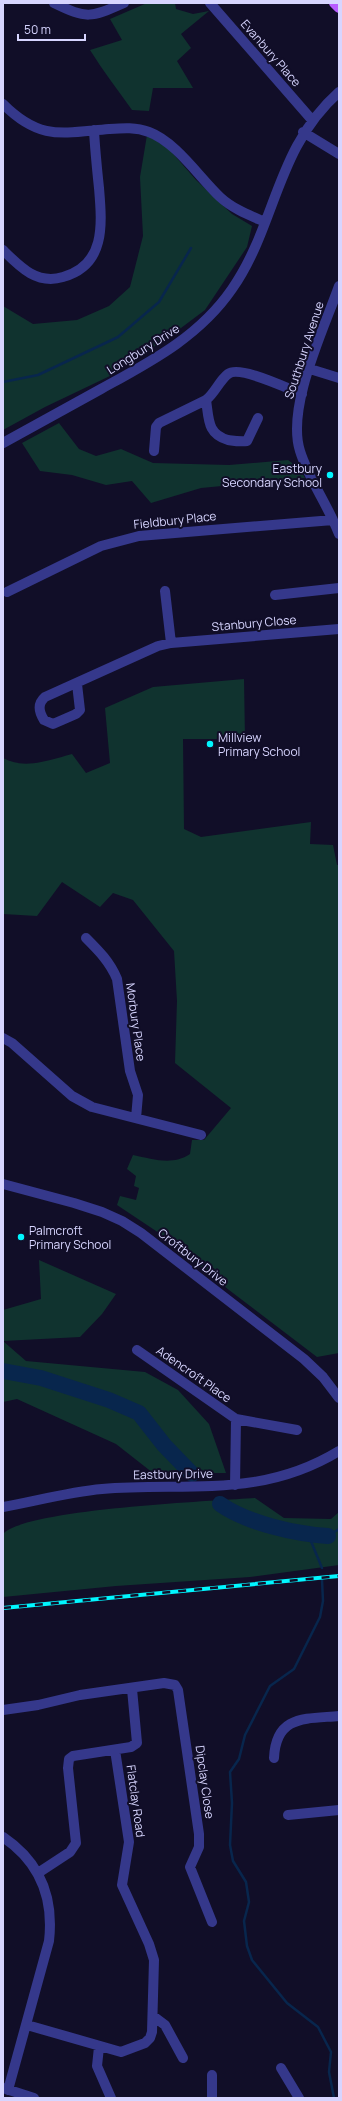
<svg xmlns="http://www.w3.org/2000/svg" width="342" height="2101" font-family="Manrope,sans-serif">
	<style>
		.green { fill: #10332f }
		.lines { fill: none; stroke-linecap: round; stroke-linejoin: round }
		.stream { stroke: #08264d; stroke-width: 2.5 }
		.river { stroke: #08264d; stroke-width: 16 }
		.minor { stroke: #35388b; stroke-width: 10 }
		.major { stroke: #b85cff; stroke-width: 10 }
		.rail-casing { stroke: #01f6ff; stroke-width: 4 }
		.rail { stroke: #110e28; stroke-width: 2.5; stroke-dasharray: 8; stroke-linecap: butt }
		.poi-dot { fill: #01f6ff; stroke: #110e28; stroke-width: 1.5 }
		.labels { text-anchor: middle; dominant-baseline: central; stroke-width: 4; stroke-linejoin: round; paint-order: stroke }
		.street-label { font-size: 12px; fill: #d7d5ff; stroke: #110e28 }
		.poi-label { font-size: 12px; fill: #d7d5ff; stroke: #110e28; text-anchor: start }
	</style>
	<rect width="100%" height="100%" fill="#110e28"/>
	<path class="green" d="M147,3h28l1,6 17,5 16,-3 -28,23 10,14 -14,13 16,27h-40l-4,23 -17,-1c-14,-20 -29,-39 -42,-60l32,-10 -12,-21z
		M147,135l22,14 27,31 36,34 20,12 -5,21 -42,63 -32,24 -61,41 -67,32 -42,23v-124l30,18 44,-4 32,-14 21,-19 13,-51 -3,-59z
		M59,423l20,26 17,7 25,-7 32,14 76,2 59,-5 12,9 5,9 -104,10 -50,15 -19,-22 -26,4 -34,-10 -32,-4 -18,-28z
		M244,679l1,60h-62l1,90 17,8 110,-15 -1,22 23,1 4,20h2v488l-22,4 -88,-67 -67,-55 -45,-30 3,-9 16,4 3,-12 -5,-2 2,-10 -9,-7 6,-14c20,4 39,11 57,-1l2,-14h12l27,-32 -56,-45 2,-62 -3,-50 -41,-51 -20,-7 -13,14 -38,-25 -25,34 -34,-2v-156c21,12 47,2 69,-4l14,19 24,-10 -5,-55 48,-21z
		M39,1260l77,34 -14,20 -22,23 -77,4 23,20 119,11 33,18 31,34 17,49h-73l-37,-29 -99,-45 -14,3v-92l38,-11z
		M255,1498l29,20 47,1 8,-7v53l-89,12 -134,9 -113,11v-63c22,-25 210,-33 252,-36z"/>
	<g class="lines">
		<path class="stream" d="M3,382l35,-7 80,-38 41,-35 32,-54
			M308,1534l14,34
			M328,1536l11,-7
			M322,1580l1,21 -3,16 -26,52 -24,17 -25,49 -6,24 -9,13 2,31 -2,42 3,16 13,21 3,20 -5,19 3,25 5,14 35,43 31,24 13,25 -2,20 5,26"/>
		<path class="river" d="M3,1371l38,7 68,22 30,13 25,32 28,29
			M220,1504c27,19 75,30 108,32"/>
		<path class="minor" d="M54,3c33,16 36,15 70,0
			M210,3l102,117
			M3,104c37,37 59,29 106,25 14,-1 27,-2 40,3 27,10 50,45 71,65 13,12 29,18 45,25
			M303,132l36,22
			M3,250c17,17 34,35 60,27 43,-12 39,-53 36,-89 -2,-19 -4,-38 -5,-58
			M339,286c-15,43 -53,121 -39,165 9,29 28,54 39,83
			M310,369l29,9
			M206,400c3,19 1,34 22,40 7,1 13,2 19,1l11,-23
			M3,443c33,-18 65,-36 98,-54 49,-27 98,-52 131,-100 45,-65 43,-140 107,-197
			M154,451l2,-24 3,-4 47,-23c9,-7 13,-19 22,-26 12,-9 60,15 74,20
			M165,591l6,52
			M7,592l94,-46 38,-10 194,-16
			M275,595l64,-7
			M77,684l3,26 -4,4 -23,10 -9,-4c-5,-8 -7,-16 1,-23l113,-51 13,-3 168,-14
			M86,938c13,13 24,24 31,41l13,92 8,24 -2,23
			M3,1038l9,5 60,53 20,11 109,28
			M3,1184l71,19 28,9 20,9 19,12 163,126 19,18 16,21
			M137,1350l99,69 61,11
			M235,1485l1,-66
			M3,1507c33,-6 66,-15 99,-18 86,-7 158,10 237,-38
			M3,1710l35,-5 42,-10 84,-12 11,2 3,5 21,144v13l-9,20 22,55
			M274,1758c2,-43 31,-39 65,-42
			M288,1815l51,-5
			M3,1837c37,25 51,60 46,104l-41,149
			M38,1873l32,-21 6,-9 -8,-75 1,-9 4,-3 58,-9 6,-4 -5,-54
			M153,2016l12,9 18,33
			M27,2025l94,27 24,-9 5,-5 2,-6 2,-72 -5,-16 -27,-59 7,-43 -14,-92
			M99,2047l-2,19 14,32
			M281,2068l18,30
			M212,2075v23
			M3,2088l31,10"/>
		<path class="major" d="M334,3l5,5"/>
		<defs>
			<path id="rail" d="M3,1608l336,-32"/>
		</defs>
		<use href="#rail" class="rail-casing"/>
		<use href="#rail" class="rail"/>
	</g>
	<g class="poi-dot">
		<circle cx="330" cy="475" r="4"/>
		<circle cx="210" cy="744" r="4"/>
		<circle cx="21" cy="1237" r="4"/>
	</g>
	<g class="labels">
		<g class="street-label">
			<text transform="translate(271 53) rotate(49)">Evanbury Place</text>
			<text transform="translate(143 349) rotate(-32)">Longbury Drive</text>
			<text transform="translate(304 350) rotate(-72)">Southbury Avenue</text>
			<text transform="translate(175 520) rotate(-6)">Fieldbury Place</text>
			<text transform="translate(254 623) rotate(-5)">Stanbury Close</text>
			<text transform="translate(136 1022) rotate(82)">Morbury Place</text>
			<text transform="translate(193 1257) rotate(38)">Croftbury Drive</text>
			<text transform="translate(194 1374) rotate(35)">Adencroft Place</text>
			<text transform="translate(173 1474) rotate(-1)">Eastbury Drive</text>
			<text transform="translate(205 1782) rotate(82)">Dipclay Close</text>
			<text transform="translate(136 1801) rotate(82)">Flatclay Road</text>
		</g>
		<g class="poi-label">
			<text x="322" y="468" text-anchor="end">Eastbury<tspan x="322" dy="14">Secondary School</tspan></text>
			<text x="218" y="737">Millview<tspan x="218" dy="14">Primary School</tspan></text>
			<text x="29" y="1230">Palmcroft<tspan x="29" dy="14">Primary School</tspan></text>
		</g>
	</g>
	<rect width="342" height="2101" fill="none" stroke="#d7d5ff" stroke-width="8"/>
	<path d="M18 34v6h67v-6" fill="none" stroke="#d7d5ff" stroke-width="2"/>
	<text x="24" y="34" font-size="12" fill="#d7d5ff" stroke="#110e28" stroke-width="3" paint-order="stroke">50 m</text>
</svg>
